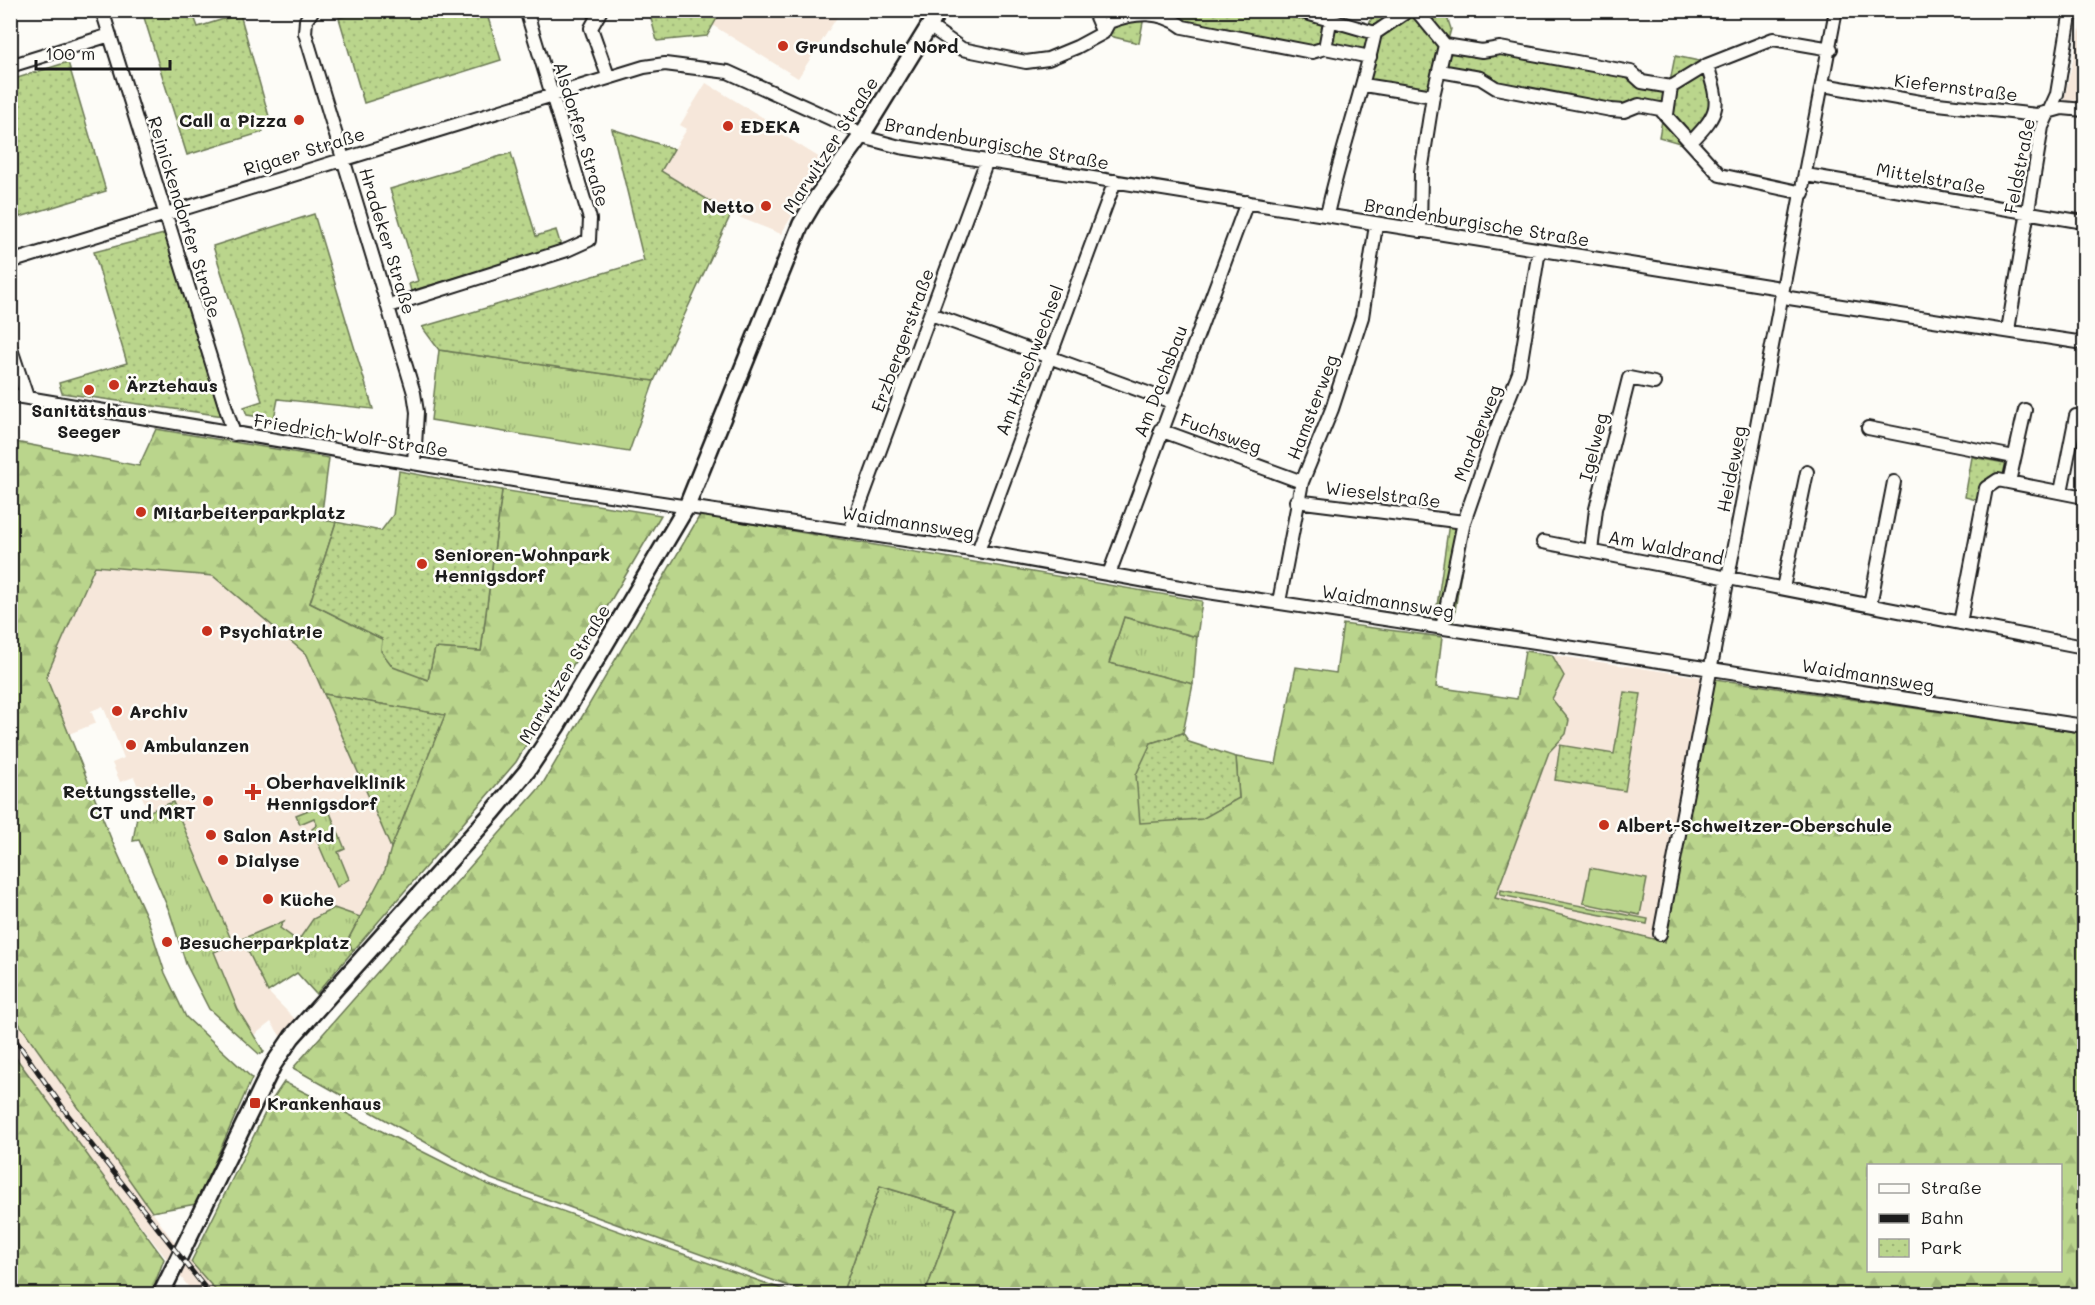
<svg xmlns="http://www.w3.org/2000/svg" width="2095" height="1305" font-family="Mali,sans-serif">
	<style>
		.built { fill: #f6e7da }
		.grass { fill: url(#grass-tufts); stroke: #6b7854; stroke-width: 1.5 }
		.forest { fill: url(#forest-firs); stroke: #6b7854; stroke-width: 1.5; fill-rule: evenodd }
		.park { fill: url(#park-dots); stroke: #6b7854; stroke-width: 1.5 }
		.garden { fill: #bad58c; stroke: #6b7854; stroke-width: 1.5 }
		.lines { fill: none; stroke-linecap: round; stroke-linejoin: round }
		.minor-casing { stroke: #1c1c1c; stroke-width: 16 }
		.major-casing { stroke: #1c1c1c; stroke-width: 20 }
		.minor { stroke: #fdfcf7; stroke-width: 12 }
		.major { stroke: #fdfcf7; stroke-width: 15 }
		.rail-casing { stroke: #1c1c1c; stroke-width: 5 }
		.rail { stroke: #fdfcf7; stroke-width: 3; stroke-dasharray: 9; stroke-linecap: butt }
		.poi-dot { fill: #c8321e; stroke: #fdfcf7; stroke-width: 2 }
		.labels { text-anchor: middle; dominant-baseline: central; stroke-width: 5; stroke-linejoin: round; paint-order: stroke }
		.poi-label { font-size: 18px; font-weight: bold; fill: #1c1c1c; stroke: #fdfcf7; text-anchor: start }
		.street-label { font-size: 18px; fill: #1c1c1c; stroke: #fdfcf7 }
	</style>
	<defs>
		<pattern id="grass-tufts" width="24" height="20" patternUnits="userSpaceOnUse" patternTransform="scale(1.5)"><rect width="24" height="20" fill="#bad58c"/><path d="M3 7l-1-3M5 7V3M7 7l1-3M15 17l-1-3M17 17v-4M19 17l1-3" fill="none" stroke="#9fb678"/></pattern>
		<pattern id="forest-firs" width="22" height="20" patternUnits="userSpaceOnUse" patternTransform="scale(1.5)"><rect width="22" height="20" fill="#bad58c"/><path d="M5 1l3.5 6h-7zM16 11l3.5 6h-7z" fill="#9fb678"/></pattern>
		<pattern id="park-dots" width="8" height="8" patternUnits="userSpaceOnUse" patternTransform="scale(1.5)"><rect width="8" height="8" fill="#bad58c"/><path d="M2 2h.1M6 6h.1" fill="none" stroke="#9fb678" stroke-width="1.8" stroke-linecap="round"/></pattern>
	</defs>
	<rect width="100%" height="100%" fill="#fdfcf7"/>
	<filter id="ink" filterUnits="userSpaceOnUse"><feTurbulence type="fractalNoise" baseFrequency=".0167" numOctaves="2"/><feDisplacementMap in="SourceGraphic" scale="12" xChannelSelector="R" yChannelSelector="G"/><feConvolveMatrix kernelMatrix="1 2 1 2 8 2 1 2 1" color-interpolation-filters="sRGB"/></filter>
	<g filter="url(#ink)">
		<path class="built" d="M721,11h120l-43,67 -86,-53z
			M2082,19l2,82 -20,-1z
			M706,83l66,40 -2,4 55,34 -44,73 -50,-20 -70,-44 26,-41 -7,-4z
			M95,566l118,10 94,79 84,193 -6,22 -37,70 -31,33 -43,-48 -32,14 26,53 28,28 -15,17 -10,-15 -18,14 -15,-26 -25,-58 20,-8 -61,-142 -24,9 -14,-34 -14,5 -8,-19 12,-5 -21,-52 -12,5 5,12 -27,11 -23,-57z
			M1552,655l163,24 -50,263 -170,-43 54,-147 17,-18 3,-15 -17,-20 12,-23z
			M10,1012l158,222 51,60h-25l-133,-171 -50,-72z"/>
		<path class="grass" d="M439,350l215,31 -25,71 -198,-32z
			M1450,516l19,3 -16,105 -18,-4z
			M1124,617l73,20 -4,47 -84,-21z
			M173,802l60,142 -19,8 24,58 26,42 -5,2 -50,-45 -23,-45 -16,-51 -31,-73 -6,1 4,-25z
			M326,803l19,46 -7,3 11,27 -12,8 -25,-58 5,-4 -3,-7 -14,6 -4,-9z
			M334,908l26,9 -12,23 5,11 -37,43 -19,-21 -29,19 -26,-53 42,-18 -4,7 18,13 15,-22z
			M880,1186l76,23 -31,85h-83z"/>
		<path class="forest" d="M156,429l173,29 -8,62 15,2 -26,81 72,36 46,40 7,-31 46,3 21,-161 159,25 -145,247 -163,189 -5,-11 37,-70 6,-22 53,-133 -120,-21 -17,-39 -94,-79 -118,-10 -49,111 66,164 36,79 17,53 21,44 66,61 -56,126 -44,8 -141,-200 -1,-571 129,25z
			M700,515l502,86 -5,36 -73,-20 -15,46 84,21 -10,49 -32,10 88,55 -3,-41 40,7 20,-97 40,6 7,-49 99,13 -6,50 81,12 8,-48 27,4 12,21 -12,23 17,21 -3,14 -17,18 -54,146 170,44 50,-263 369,54v561h-1159l31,-85 -76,-23 -38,108h-31l-320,-115 -198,-111 249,-283zM1868,1166h192v104h-192z
			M11,1051l153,208 -13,35h-140z
			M284,1082l205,103 307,109h-577l-28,-32 79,-159z"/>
		<path class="park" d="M364,10l122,1 15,49 -137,43 -25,-85z
			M1089,10l233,1 8,7 39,7 5,-14h71l6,18 -3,11 196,39 26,3 5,-26 38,8c12,43 12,51 -20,83l-34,-10 4,-22 -221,-41 -6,27 -78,-13 5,-27 -219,-44 -5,26 -42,-10z
			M142,11h50l6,16 42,-13 30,106 -9,3 2,9 -76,23z
			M649,11v-1l72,1 -14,25 -50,5z
			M68,62l38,129 -86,26 -9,-31v-106z
			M612,129l62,20 -13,22 70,43 -77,167 -215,-31 -17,-23 222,-66z
			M511,153l25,83 20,-6 5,16 -150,45 -2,-7 9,-3 -28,-92z
			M314,214l59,195 -95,-10 -4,20 -27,-4 -3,-8 18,-6 -49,-155z
			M168,233l56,183 -162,-23 -3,-10 68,-20 -33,-111z
			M1972,457l38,7 -3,15 -10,-2 -17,24 -15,-4z
			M399,471l103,19 -21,161 -46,-3 -7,32 -35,-13 -12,-16 1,-12 -72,-36 26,-81 45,9 12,-16z
			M1624,692l17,2 -16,97 -70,-11 5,-35 54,9z
			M324,694l121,21 -54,133z
			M1183,733l6,9 47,15 3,41 -37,21 -62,4 -4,-48 15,-32z"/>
		<path class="garden" d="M1590,868l57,11 -7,36 -57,-12z
			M1501,890l147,29 -1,5 -147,-29z"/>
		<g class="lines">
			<defs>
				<path id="minor" d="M102,10l132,424
					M313,10l-7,10 -1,13 109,360 3,19 -3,51
					M601,10l-10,18 17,48
					M1093,10l10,23
					M1296,10l79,23
					M1416,10l29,35 -12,51 -12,76 -1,59
					M929,26l33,23 64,13 22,-3 29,-12 26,-14 6,-11c26,-10 51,-12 74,5l129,25 13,-4 45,9
					M1445,45l37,6 18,-3 131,24 11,10 29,5 36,-22 66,-26 58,10
					M1325,48l5,-26
					M10,66l100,-31
					M1440,71l40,7 16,10 115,22 13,1 15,-6 21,4 60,66 83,18
					M1364,85l69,11
					M1823,85l97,17 117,13 25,-7 22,2
					M1667,114l4,-27
					M1691,142c30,-31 29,-36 16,-77
					M1806,175l278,47
					M1327,215c13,-62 35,-120 48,-182l34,-23
					M10,262l634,-195 21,-3 63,8 121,55 21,12 30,8 874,140 15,11 295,45
					M389,306l178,-56 22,-10 1,-21 -64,-209
					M931,314l241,88
					M2008,330l34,-203 15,-33 14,-84
					M10,346l17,51
					M10,395l521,88 447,68 230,41 876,134
					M1868,428l146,29
					M1160,430l142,52
					M2009,482l16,-72
					M2061,492l15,-76
					M1296,501l168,21
					M850,531l137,-371
					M1543,542l541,105
					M978,551l137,-370
					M1591,551l5,-42 33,-131 25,5
					M1109,574l138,-372
					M1783,588l24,-116
					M1279,602l23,-120 30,-73 30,-92 14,-92
					M1870,605l24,-123
					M1960,623l26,-135 12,-8 86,17
					M1442,628l22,-106 30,-87 25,-62 20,-123
					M1660,934l176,-924"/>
				<path id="major" d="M161,1294l112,-229 19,-28 201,-225 34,-41 30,-45 130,-220 114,-282 16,-27 45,-62 77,-125"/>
			</defs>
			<use href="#minor" class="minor-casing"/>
			<use href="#major" class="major-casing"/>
			<use href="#minor" class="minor"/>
			<use href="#major" class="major"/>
			<defs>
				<path id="rail" d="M10,1032l58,83 142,179"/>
			</defs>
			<use href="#rail" class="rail-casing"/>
			<use href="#rail" class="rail"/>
		</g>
	</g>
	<g class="poi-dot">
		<circle cx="783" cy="46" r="6"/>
		<circle cx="299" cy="120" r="6"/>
		<circle cx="728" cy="126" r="6"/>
		<circle cx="766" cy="206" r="6"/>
		<circle cx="114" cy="385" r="6"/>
		<circle cx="89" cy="390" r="6"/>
		<circle cx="141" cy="512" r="6"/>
		<circle cx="422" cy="564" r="6"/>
		<circle cx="207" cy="631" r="6"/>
		<circle cx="117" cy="711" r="6"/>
		<circle cx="131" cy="745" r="6"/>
		<path d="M250 783h6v6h6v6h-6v6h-6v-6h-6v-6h6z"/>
		<circle cx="208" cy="801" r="6"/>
		<circle cx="1604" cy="825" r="6"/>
		<circle cx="211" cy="835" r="6"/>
		<circle cx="223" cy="860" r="6"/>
		<circle cx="268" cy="899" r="6"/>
		<circle cx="167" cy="942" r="6"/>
		<rect x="249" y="1097" width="12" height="12" rx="3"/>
	</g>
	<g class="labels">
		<g class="poi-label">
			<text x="795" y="46">Grundschule Nord</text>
			<text x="287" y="120" text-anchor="end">Call a Pizza</text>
			<text x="740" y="126">EDEKA</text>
			<text x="754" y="206" text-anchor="end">Netto</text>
			<text x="126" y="385">Ärztehaus</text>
			<text x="89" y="410" text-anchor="middle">Sanitätshaus<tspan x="89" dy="21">Seeger</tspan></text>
			<text x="153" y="512">Mitarbeiterparkplatz</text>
			<text x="434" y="554">Senioren-Wohnpark<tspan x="434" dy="21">Hennigsdorf</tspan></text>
			<text x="219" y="631">Psychiatrie</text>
			<text x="129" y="711">Archiv</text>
			<text x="143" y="745">Ambulanzen</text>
			<text x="266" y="782">Oberhavelklinik<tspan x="266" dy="21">Hennigsdorf</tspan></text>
			<text x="196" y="791" text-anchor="end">Rettungsstelle,<tspan x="196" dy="21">CT und MRT</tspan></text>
			<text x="1616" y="825">Albert-Schweitzer-Oberschule</text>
			<text x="223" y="835">Salon Astrid</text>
			<text x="235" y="860">Dialyse</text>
			<text x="280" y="899">Küche</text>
			<text x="179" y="942">Besucherparkplatz</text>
			<text x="267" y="1103">Krankenhaus</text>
		</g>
		<g class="street-label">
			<text transform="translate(1956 87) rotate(7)">Kiefernstraße</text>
			<text transform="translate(582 134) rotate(73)">Alsdorfer Straße</text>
			<text transform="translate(997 143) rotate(10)">Brandenburgische Straße</text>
			<text transform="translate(830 145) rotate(-57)">Marwitzer Straße</text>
			<text transform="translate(304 151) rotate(-17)">Rigaer Straße</text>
			<text transform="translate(2019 166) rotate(-79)">Feldstraße</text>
			<text transform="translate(1931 178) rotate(10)">Mittelstraße</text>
			<text transform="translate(185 217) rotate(73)">Reinickendorfer Straße</text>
			<text transform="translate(1477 222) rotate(9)">Brandenburgische Straße</text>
			<text transform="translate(388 241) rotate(73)">Hradeker Straße</text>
			<text transform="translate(902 340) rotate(-70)">Erzbergerstraße</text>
			<text transform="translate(1029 360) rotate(-69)">Am Hirschwechsel</text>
			<text transform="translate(1160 381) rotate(-69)">Am Dachsbau</text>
			<text transform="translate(1312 407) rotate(-69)">Hamsterweg</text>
			<text transform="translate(1221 433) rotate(20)">Fuchsweg</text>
			<text transform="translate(1477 433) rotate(-69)">Marderweg</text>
			<text transform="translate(351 435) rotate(9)">Friedrich-Wolf-Straße</text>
			<text transform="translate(1593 447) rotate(-76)">Igelweg</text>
			<text transform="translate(1731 469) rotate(-79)">Heideweg</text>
			<text transform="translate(1383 494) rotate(7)">Wieselstraße</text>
			<text transform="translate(908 522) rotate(9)">Waidmannsweg</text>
			<text transform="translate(1666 547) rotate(11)">Am Waldrand</text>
			<text transform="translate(1388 601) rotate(9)">Waidmannsweg</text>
			<text transform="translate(564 674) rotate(-59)">Marwitzer Straße</text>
			<text transform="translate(1868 675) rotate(9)">Waidmannsweg</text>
		</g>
	</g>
	<rect width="2095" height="1305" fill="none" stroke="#fdfcf7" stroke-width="36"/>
	<rect x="18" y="18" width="2059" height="1269" fill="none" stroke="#1c1c1c" stroke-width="2" filter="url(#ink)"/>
	<rect x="1867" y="1164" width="195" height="108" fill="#fdfcf7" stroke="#a3a29f" stroke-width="1.5"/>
	<rect x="1879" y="1184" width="30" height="9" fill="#fdfcf7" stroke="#a3a29f" stroke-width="1.5"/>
	<text x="1921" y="1194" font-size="18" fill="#1c1c1c">Straße</text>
	<rect x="1879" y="1214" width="30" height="9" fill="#1c1c1c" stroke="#a3a29f" stroke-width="1.5"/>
	<text x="1921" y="1224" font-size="18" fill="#1c1c1c">Bahn</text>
	<rect x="1879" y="1239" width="30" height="18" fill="url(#park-dots)" stroke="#a3a29f" stroke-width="1.5"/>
	<text x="1921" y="1254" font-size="18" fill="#1c1c1c">Park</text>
	<path d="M36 60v9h134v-9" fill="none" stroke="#1c1c1c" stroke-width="3"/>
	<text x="45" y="60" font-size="18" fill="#1c1c1c" stroke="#fdfcf7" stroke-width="4.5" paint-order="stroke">100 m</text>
</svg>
